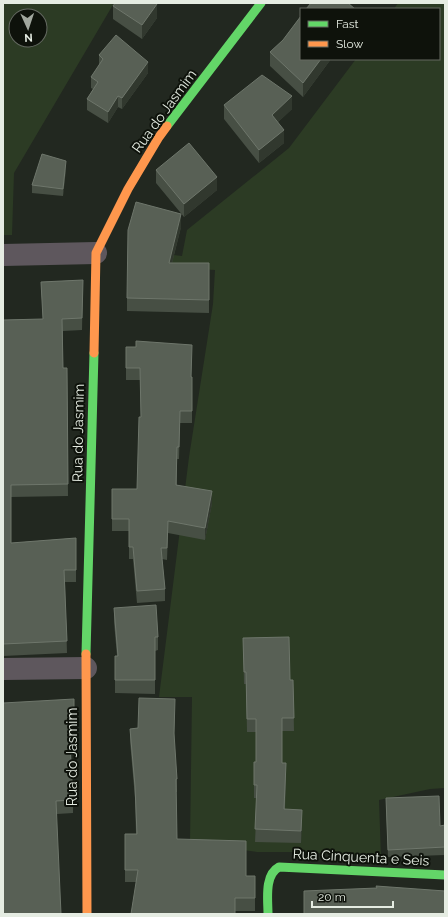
<svg xmlns="http://www.w3.org/2000/svg" width="448" height="917" font-family="Raleway,sans-serif">
	<style>
		.green { fill: #2c3b24; fill-rule: evenodd }
		.lines { fill: none; stroke-linecap: round; stroke-linejoin: round }
		.street { stroke: #5e575d; stroke-width: 22 }
		.fast { stroke: #63d668; stroke-width: 9 }
		.slow { stroke: #ff974d; stroke-width: 9 }
		.wall { fill: #474f44 }
		.shaded-wall { fill: #31382e }
		.building { fill: #586055; stroke: #6e766b }
		.labels { text-anchor: middle; dominant-baseline: central; stroke-width: 4; stroke-linejoin: round; paint-order: stroke }
		.street-label { font-size: 14px; fill: #e5ece2; stroke: #0e120b }
	</style>
	<rect width="100%" height="100%" fill="#222820"/>
	<path class="green" d="M3,3h111l-100,170 -2,62h-9zM16,16h24v24h-24z
		M398,3h47v785l-15,1 -51,11 2,58 -74,-6h-50l-67,-9 2,-146h-33l30,-240 24,-153 2,-34 -51,-3 -7,-14 25,3 5,-26 102,-82 67,-89h83v-50h-45z"/>
	<g class="lines">
		<path class="street" d="M3,255l93,-2
			M3,669l83,-1"/>
		<path class="fast" d="M167,126l94,-123
			M86,654l8,-301
			M268,914c0,-14 -4,-39 11,-47l166,8"/>
		<path class="slow" d="M94,353l2,-100 32,-64 31,-52 8,-11
			M86,654l1,260"/>
	</g>
	<path class="wall" d="M113,6l44,12 -15,21 -29,-20z
		M270,52l61,7 -28,38 -33,-31z
		M99,55l49,18 -26,36 -4,-2 -10,16 -21,-13v-11l6,-10 -2,-1v-11l8,-11z
		M224,105l68,4 -14,13 6,21 -25,20 -35,-44z
		M66,169l-3,27 -31,-3v-8z
		M156,170l61,20 -33,27 -28,-34z
		M181,227l-9,36h37v50l-82,-2v-13z
		M83,280l-1,50 -19,1v37h4l1,128 -57,1v46l65,-5v44h-11l2,71 -64,3v-336l40,-1 -2,-37z
		M126,347l66,9 -1,21h1v46h-12l-1,36h-2v26l35,18 -7,37 -37,-7 -1,27 -5,-1 3,30v12l-28,2 -4,-44h-4v-28h-17v-42h25l4,-72 -1,-37h-14z
		M114,608l44,29v13l-3,1v43l-40,-1v-37h2l-3,-34z
		M243,638l47,42h3l1,51h-12v32l4,13 -1,33 17,13 -1,21 -46,-1 2,-44h-3v-13l2,-23v-30h-9l-1,-48h-2z
		M74,699v56h-4l3,45v13l-16,1 -54,100z
		M175,712l-1,26 3,41v13h-1l1,47 69,37h9v35h-20l-99,-29h-11v-48h11l-1,-36 -5,-57v-12l8,-1z
		M386,805l54,21 5,-1v30l-57,2z"/>
	<path class="shaded-wall" d="M157,4v14l-15,21v-14z
		M321,59h10l-28,38v-14z
		M148,62v11l-26,36v-11z
		M118,96v11l-10,16v-11z
		M292,96v13l-20,19v-13z
		M284,130v13l-25,20v-13z
		M66,161v8l-3,27v-7z
		M217,177v13l-33,27v-13z
		M181,214v13l-12,48v-12z
		M192,345v11l-1,33v-12z
		M212,491v12l-7,37v-12z
		M3,644h1l-1,12z
		M175,699v13l-1,34v-13z
		M302,810v12l-1,21v-12z"/>
	<path class="building" d="M115,3h41l1,1 -15,21 -29,-19z
		M311,3h37l7,6h-49z
		M301,16v43h20l-18,24 -33,-31 13,-12z
		M116,35l32,27 -26,36 -4,-2 -10,16 -21,-13 11,-17 -7,-5 12,-18 -4,-4z
		M262,75l30,21 -20,19 12,15 -25,20 -35,-45z
		M189,143l28,34 -33,27 -28,-34z
		M42,154l24,7 -3,28 -31,-4z
		M136,202l45,12 -12,49h40v37l-82,-2 1,-68z
		M83,280l-1,38 -20,1 1,49h4l1,116 -57,1v58l65,-5v32h-12l3,71 -64,3v-324l40,-1 -2,-37z
		M136,341l56,4 -1,32h1v34h-12l-1,36h-2l-1,38 36,6 -7,37 -37,-7 -1,27h-6l4,41 -28,2 -4,-44h-4v-28h-17v-30h25l2,-72h2l-1,-49h-14v-21h10z
		M156,605l2,32h-3v43h-40v-24h3l-4,-48z
		M289,637l1,43h3l1,38h-12v45h4l-2,46 18,1 -1,21 -46,-2 2,-44h-3v-23h2v-43h-9l-1,-47h-2l-1,-34z
		M139,698l36,1 -1,34 3,46h-1l1,60 69,2v35h9v22h-20v16h-104l7,-44h-13v-36h12l-2,-48 -5,-57 8,-1z
		M74,699v43h-4l3,58 -17,1 5,113h-58v-211z
		M439,796l1,30 5,-1v22l-57,3 -2,-52z
		M376,886l69,5v23h-141v-23l73,-3z"/>
	<g class="labels">
		<g class="street-label">
			<text transform="translate(164 111) rotate(-54)">Rua do Jasmim</text>
			<text transform="translate(78 433) rotate(-89)">Rua do Jasmim</text>
			<text transform="translate(72 757) rotate(-90)">Rua do Jasmim</text>
			<text transform="translate(361 857) rotate(3)">Rua Cinquenta e Seis</text>
		</g>
	</g>
	<rect width="448" height="917" fill="none" stroke="#e5ece2" stroke-width="8"/>
	<rect x="300" y="8" width="140" height="52" fill="#0e120b" stroke="#646961"/>
	<rect x="308" y="21" width="20" height="6" fill="#63d668" stroke="#646961"/>
	<text x="336" y="28" font-size="12" fill="#e5ece2">Fast</text>
	<rect x="308" y="41" width="20" height="6" fill="#ff974d" stroke="#646961"/>
	<text x="336" y="48" font-size="12" fill="#e5ece2">Slow</text>
	<g transform="translate(28 28) rotate(177)"><circle r="19" fill="#0e120b" stroke="#646961"/>
	<path d="M0-3L7 15L0 10L-7 15Z" fill="#a1a79e"/>
	<text y="-6" font-size="11" font-weight="bold" text-anchor="middle" fill="#e5ece2">N</text>
	</g>
	<path d="M312 901v6h81v-6" fill="none" stroke="#e5ece2" stroke-width="2"/>
	<text x="318" y="901" font-size="12" fill="#e5ece2" stroke="#0e120b" stroke-width="3" paint-order="stroke">20 m</text>
</svg>
